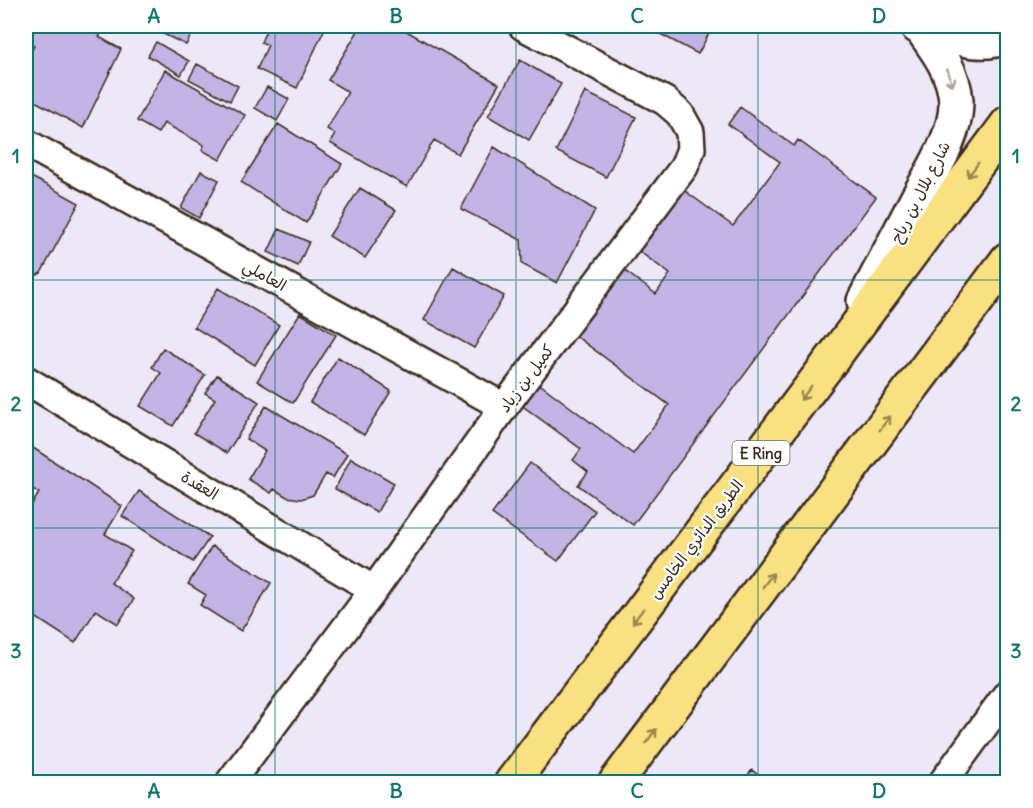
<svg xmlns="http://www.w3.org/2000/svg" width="1033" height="808" font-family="Delius,'Playpen Sans Arabic',sans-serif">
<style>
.building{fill:#c2b4e5;stroke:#3b2a1e;stroke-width:1.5}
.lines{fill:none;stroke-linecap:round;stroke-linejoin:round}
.street-casing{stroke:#3b2a1e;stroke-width:32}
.secondary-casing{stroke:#3b2a1e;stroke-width:38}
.primary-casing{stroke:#3b2a1e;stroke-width:38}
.street{stroke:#fff;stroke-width:27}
.secondary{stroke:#fff;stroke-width:33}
.primary{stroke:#f9e181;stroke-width:33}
.oneway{stroke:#a79f9a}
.oneway2{stroke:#9a8650}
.grid{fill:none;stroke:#0f766e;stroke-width:1.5;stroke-opacity:0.55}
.labels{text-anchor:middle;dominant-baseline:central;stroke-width:4.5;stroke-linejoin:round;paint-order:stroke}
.shield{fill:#fff;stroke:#766a62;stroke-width:1.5}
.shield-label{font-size:15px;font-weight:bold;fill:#3b2a1e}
.street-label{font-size:16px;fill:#3b2a1e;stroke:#fff}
.neatline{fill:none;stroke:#0f766e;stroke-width:2}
.grid-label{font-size:20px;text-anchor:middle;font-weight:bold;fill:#0f766e}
</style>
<rect width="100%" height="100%" fill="#ede8f7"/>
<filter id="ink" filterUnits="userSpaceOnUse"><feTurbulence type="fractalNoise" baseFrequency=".0167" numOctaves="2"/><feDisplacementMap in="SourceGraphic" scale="12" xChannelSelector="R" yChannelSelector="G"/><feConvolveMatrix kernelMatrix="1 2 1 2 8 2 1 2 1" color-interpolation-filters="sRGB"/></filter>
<g filter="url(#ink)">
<path class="building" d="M36 26H106L99 37 121 49 83 128 26 96V94L33 80 26 76V60L34 46 28 42Z
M147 26H196L186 45Z
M268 26H326L297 88 257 69 268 45 261 42Z
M361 26H398L499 84 458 154 434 140 407 187 330 143 335 134 327 129 348 92 328 80Z
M645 26H713L698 54Z
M156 42 189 61 181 75 148 56Z
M520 60 561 84 529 140 488 116Z
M197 64 238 86 230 101 189 79Z
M165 70 245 115 220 160 202 150 204 145 164 123 158 133 137 121Z
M267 87 289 99 277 121 255 108Z
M585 92 636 117 606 177 556 151Z
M740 107 794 146 798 140 876 197 633 525 578 485 588 472 573 460 581 449 520 404 537 382 633 454 669 405 573 334 621 268 656 294 670 274 636 249 681 188 733 226 780 162 728 124Z
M278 124 342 164 306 223 241 182Z
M494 147 595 210 557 283 522 264 521 240 461 209Z
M201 171 219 180 199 218 181 208Z
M26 174 79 203 41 273 32 278 26 277Z
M360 188 396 210 365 258 329 236Z
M279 229 309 242 298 266 268 252Z
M453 267 504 296 474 348 424 320Z
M218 288 279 325 255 365 194 327Z
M300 313 336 335 293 403 257 381Z
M163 348 205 375 173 426 140 406 161 373 152 367Z
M338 357 391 391 364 435 310 402Z
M217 375 259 402 227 453 194 433 215 399 205 393Z
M266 406 347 454 333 478 326 474 313 495 301 499 287 497 274 489 271 493 248 479 265 451 246 439Z
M30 446 122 506 105 534 132 551 111 583 134 599 118 624 96 610 75 643 26 611V514L39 493 26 485V453Z
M351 458 394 483 377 512 335 489Z
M530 463 595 511 558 561 492 514Z
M139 491 210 537 193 562 122 516Z
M212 546 271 583 241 631 200 605 206 595 188 584Z
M752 770 767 782H742Z"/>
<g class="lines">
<g class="street-casing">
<path id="street" d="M26 143 504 407
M26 380 374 590
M230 782 374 590 504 407 684 167 691 149 690 132 680 114 665 101 523 26
M943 782 1008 693"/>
</g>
<g class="secondary-casing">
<path id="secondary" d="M917 26C924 29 932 31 940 33 963 40 985 46 1008 36
M864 301C881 268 898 235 915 203 931 173 957 135 956 101 954 72 937 50 921 28"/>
</g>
<g class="primary-casing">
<path id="primary" d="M512 782 836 354 1008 123
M616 782 1008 259"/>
</g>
<use href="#street" class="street"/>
<use href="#secondary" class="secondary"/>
<use href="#primary" class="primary"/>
</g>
<defs><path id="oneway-shaft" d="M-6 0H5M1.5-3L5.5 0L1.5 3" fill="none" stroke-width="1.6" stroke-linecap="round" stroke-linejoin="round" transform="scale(1.5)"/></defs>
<use class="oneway" href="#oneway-shaft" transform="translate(950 78) rotate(73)"/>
<g class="oneway2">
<use href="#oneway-shaft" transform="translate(973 170) rotate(127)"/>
<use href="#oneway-shaft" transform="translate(806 393) rotate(127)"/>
<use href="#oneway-shaft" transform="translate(885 423) rotate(-53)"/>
<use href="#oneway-shaft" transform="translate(768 580) rotate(-53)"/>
<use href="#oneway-shaft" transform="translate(638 616) rotate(127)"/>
<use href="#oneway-shaft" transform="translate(651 736) rotate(-53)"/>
</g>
</g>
<path class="grid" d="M275 26V782M516 26V782M758 26V782M26 280H1008M26 528H1008"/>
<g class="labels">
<rect class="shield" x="732.5" y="441" width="57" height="24" rx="4.5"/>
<g class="shield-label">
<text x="761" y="453">E Ring</text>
</g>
<g class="street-label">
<text transform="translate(920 192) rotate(-63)">شارع بلال بن رباح</text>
<text transform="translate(265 275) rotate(29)">العاملي</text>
<text transform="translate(526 378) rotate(-53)">كميل بن زياد</text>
<text transform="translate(200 485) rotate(31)">العقدة</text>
<text transform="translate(696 539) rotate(-53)">الطريق الدائري الخامس</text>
</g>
</g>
<rect width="1033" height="808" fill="none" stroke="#fff" stroke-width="66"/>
<rect x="33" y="33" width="967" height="742" class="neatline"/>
<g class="grid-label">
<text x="154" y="23">A</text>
<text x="396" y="23">B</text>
<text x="637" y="23">C</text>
<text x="879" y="23">D</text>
<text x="16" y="163">1</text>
<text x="1016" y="163">1</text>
<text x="16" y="411">2</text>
<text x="1016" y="411">2</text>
<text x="16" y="658">3</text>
<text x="1016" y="658">3</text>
<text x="154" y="798">A</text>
<text x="396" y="798">B</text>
<text x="637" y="798">C</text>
<text x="879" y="798">D</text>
</g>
</svg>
